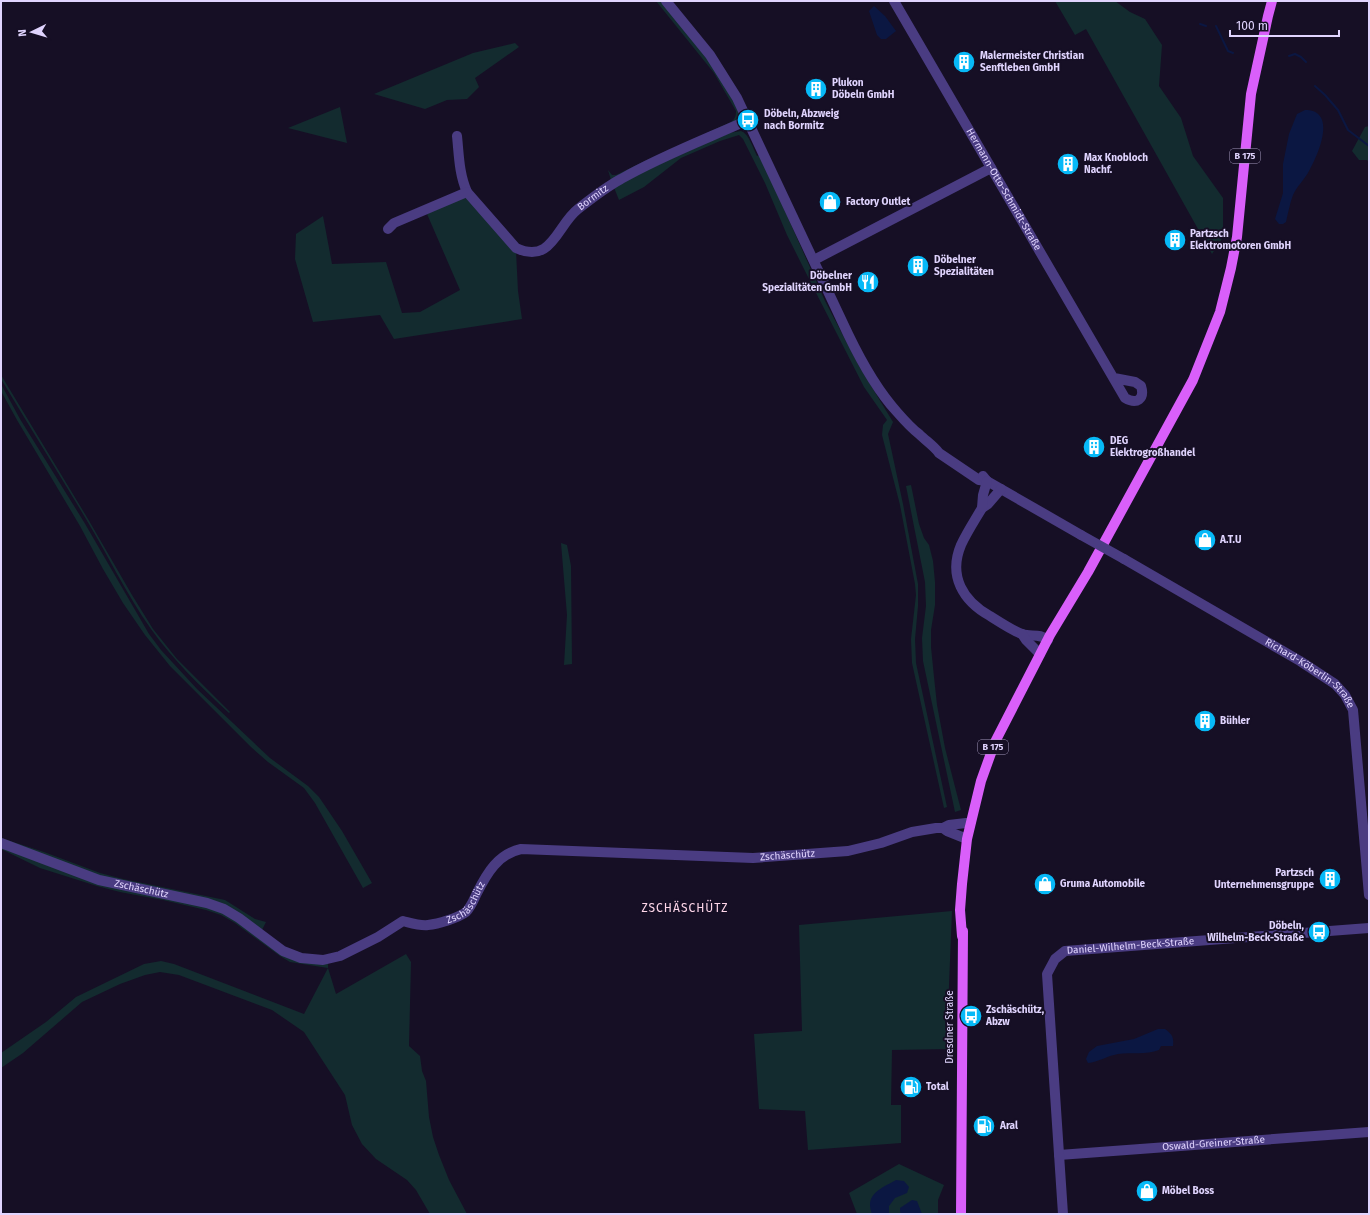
<svg xmlns="http://www.w3.org/2000/svg" width="1370" height="1215" font-family="'Fira Sans',sans-serif">
<style>
.green{fill:#132b2f}
.water{fill:#0b1742}
.lines{fill:none;stroke-linecap:round;stroke-linejoin:round}
.stream{stroke:#0b1742;stroke-width:2}
.minor{stroke:#4a3c82;stroke-width:10}
.major{stroke:#d95ffa;stroke-width:10}
.minor-bridge{stroke:#4a3c82;stroke-width:10}
.labels{text-anchor:middle;dominant-baseline:central;stroke-width:4;stroke-linejoin:round;paint-order:stroke}
.shield{fill:#160f25;stroke:#a399bd;stroke-width:1}
.shield-label{font-size:9px;font-weight:bold;fill:#e0d4fe}
.poi-label{font-size:10px;font-weight:bold;fill:#e0d4fe;stroke:#160f25;text-anchor:start}
.street-label{font-size:10px;fill:#e0d4fe;stroke:#160f25}
.quarter-label{font-size:12px;letter-spacing:1px;fill:#fed6e9;stroke:#160f25}
</style>
<rect width="100%" height="100%" fill="#160f25"/>
<path class="green" d="M656 1H662L717 71 739 112V117L737 120 611 180 608 170 612 175H616L649 159 731 122C735 119 736 116 736 111L714 73Z
M1055 1H1115L1130 12 1145 19 1162 45 1159 86 1181 118 1193 156 1223 198V237L1212 254 1086 29 1075 35Z
M515 43 519 47 475 78 479 87 467 99 447 100 425 109 374 94 473 53Z
M340 107 347 143 288 128Z
M1369 126V162L1367 160H1359L1352 151 1365 127Z
M741 131C749 134 753 148 757 156L760 155 825 301 859 366 893 422 888 434 903 504 918 584V606L915 639 916 663 947 807 944 808 912 663 911 639 916 595 915 584 900 505 882 435 883 425 887 420 864 387 809 279 787 235 765 183 743 139 739 135 720 141 681 158 644 187 619 200 613 185 729 133Z
M468 194 516 251 518 291 522 319 394 339 380 315 313 322 295 259 296 234 323 216 332 264 386 262 402 313 420 312 460 290 427 214Z
M1 375 88 519 132 595 153 629 177 659 230 712 229 713C201 687 173 660 151 629 126 594 108 555 86 519 58 472 29 426 1 379Z
M1 384 20 419 84 522 149 634 161 650 197 689 270 758 308 786 319 797 342 831 372 883 363 888 315 803 304 788 268 762 251 747 170 666 145 635 123 603 103 569 80 526 17 420 1 391Z
M911 485 919 524 924 538 929 545 933 561 935 582V605L931 630V647L934 677 937 705 945 748 961 810 955 812 923 661 922 638 926 606 925 582 906 486Z
M561 543 567 545 571 566 572 664 564 665 567 615Z
M1 838 44 852 100 873 123 879 225 900 255 919 266 922 262 930 240 915 99 877 1 841Z
M1 846 223 912 263 940 328 962V968L336 994 406 954 411 962 409 1046 420 1056 422 1071 426 1081 429 1117 433 1137 439 1155 449 1180 467 1214H430L416 1190 407 1180 376 1159 362 1144 352 1125 345 1095 304 1032 272 1010 179 975 160 972 145 975 120 984 82 1002 23 1053 1 1068V1053L46 1022 76 997 144 964 161 961 174 964 304 1014 328 968 290 962 280 956 235 923 221 915 206 910 163 900 120 892 97 886 40 868 1 849Z
M952 911 949 985 948 1049 892 1050 891 1105H901V1143L808 1150 805 1111 759 1109 754 1034 802 1031 799 925Z
M899 1164 944 1185 938 1200V1214H857L849 1193Z"/>
<path class="water" d="M874 6 885 16 896 31 886 39H881L877 35 869 11Z
M1305 110C1338 110 1318 155 1309 171 1305 179 1297 186 1293 195 1290 203 1288 213 1286 222L1283 224H1279L1275 219 1283 193V164L1289 134 1297 114Z
M1158 1029H1165C1172 1034 1174 1037 1173 1046H1161L1159 1050C1146 1055 1131 1052 1118 1054 1107 1056 1098 1062 1088 1063L1086 1059 1089 1052 1097 1046 1134 1039Z
M896 1180 904 1181 909 1187 907 1193 895 1198 889 1206V1214H872C864 1194 882 1188 896 1180Z
M912 1200 917 1201 922 1214H901L900 1211V1208Z"/>
<g class="lines">
<path class="stream" d="M1200 24 1206 26
M1216 26 1228 51 1233 53
M1289 56 1295 54 1301 57 1306 62
M1315 86 1325 95 1338 110 1348 130 1369 146"/>
<g class="minor">
<path d="M666 1 710 55 737 98 848 334C861 361 876 389 897 412 904 420 911 428 919 434 926 441 934 446 939 453L979 480 987 481"/>
<path id="s1" d="M894 1 1125 398C1137 405 1145 399 1141 386L1135 382 1114 378"/>
<path id="s2" d="M457 136C459 155 459 174 467 192L516 248C552 265 557 225 578 209 592 198 606 187 621 179 661 156 706 139 748 120"/>
<path d="M388 229 394 223 467 192"/>
<path d="M814 260 991 168"/>
<path d="M983 476 987 481 1081 535"/>
<path d="M1001 489 988 504 982 508C975 520 967 532 961 545 948 576 963 601 990 616 998 621 1013 631 1022 634 1031 637 1040 633 1048 640"/>
<path d="M982 508 983 495 987 481"/>
<path id="s3" d="M1124 559 1300 661 1335 684 1345 695 1353 710 1369 895"/>
<path d="M1022 634 1026 640 1040 654"/>
<path d="M943 828 947 831 967 839"/>
<path id="s4" d="M1 843 99 880 207 903 224 909 239 918 283 951 301 958 323 960 340 956 378 937 403 921C411 923 420 926 428 925 438 924 458 918 466 912 471 907 474 899 477 893 487 873 498 854 521 849L727 857 753 858 848 851 881 843 912 832 936 828H943L949 825 966 823H970"/>
<path id="s5" d="M1059 1155 1369 1132"/>
<path id="s6" d="M1063 1214 1047 974 1055 959 1065 951 1369 928"/>
</g>
<path class="major" d="M962 936 960 910 962 884 967 839 981 781 995 742 1050 635 1088 572 1193 380 1220 312 1231 268 1237 237 1251 94 1268 16 1272 1
M961 1214 963 931"/>
<path class="minor-bridge" d="M1081 535 1124 559"/>
</g>
<defs>
<g id="building-disc" transform="scale(1.15)"><circle r="9.5" fill="#07b9f7" stroke="#160f25"/><path d="M-4-6H4V6H1V3H-1V6H-4ZM-2.5-4.3h1.7v1.8h-1.7ZM.8-4.3h1.7v1.8H.8ZM-2.5-1h1.7V.8h-1.7ZM.8-1h1.7V.8H.8Z" fill="#fff"/></g>
<g id="bus-disc" transform="scale(1.15)"><circle r="9.5" fill="#07b9f7" stroke="#160f25"/><path d="M-5-6H5V4H4V6H2V4H-2V6H-4V4H-5ZM-3.5-4V0h7V-4ZM-3.5 1.2v1.5H-2V1.2ZM2 1.2v1.5H3.5V1.2Z" fill="#fff"/></g>
<g id="shop-disc" transform="scale(1.15)"><circle r="9.5" fill="#07b9f7" stroke="#160f25"/><path d="M-5-2.5h2.3a2.7 3.5 0 0 1 5.4 0H5L5.5 6h-11ZM-1.5-2.5h3a1.5 2.3 0 0 0-3 0Z" fill="#fff"/></g>
<g id="restaurant-disc" transform="scale(1.15)"><circle r="9.5" fill="#07b9f7" stroke="#160f25"/><path d="M-5-6h1v4h1v-4h1v4h1v-4h1v5L-1.5 .5V6h-2V.5L-5-1ZM5-6V6H3V1.5H1.5Q1.5-4 5-6Z" fill="#fff"/></g>
<g id="fuel-disc" transform="scale(1.15)"><circle r="9.5" fill="#07b9f7" stroke="#160f25"/><path d="M-5.5-6h7V0h2V4h1.3V-2.5L3-4.5l.8-.8L6-3V5H2.5V1h-1V6h-7ZM-4.2-4.7v3.2H.2V-4.7Z" fill="#fff"/></g>
</defs>
<g fill-rule="evenodd">
<use href="#building-disc" x="964" y="62"/>
<use href="#building-disc" x="816" y="89"/>
<use href="#bus-disc" x="748" y="120"/>
<use href="#building-disc" x="1068" y="164"/>
<use href="#shop-disc" x="830" y="202"/>
<use href="#building-disc" x="1175" y="240"/>
<use href="#building-disc" x="918" y="266"/>
<use href="#restaurant-disc" x="868" y="282"/>
<use href="#building-disc" x="1094" y="447"/>
<use href="#shop-disc" x="1205" y="540"/>
<use href="#building-disc" x="1205" y="721"/>
<use href="#building-disc" x="1330" y="879"/>
<use href="#shop-disc" x="1045" y="884"/>
<use href="#bus-disc" x="1319" y="932"/>
<use href="#bus-disc" x="971" y="1016"/>
<use href="#fuel-disc" x="911" y="1087"/>
<use href="#fuel-disc" x="984" y="1126"/>
<use href="#shop-disc" x="1147" y="1191"/>
</g>
<g class="labels">
<g class="shield">
<rect x="1230" y="149" width="30" height="14" rx="3"/>
<rect x="978" y="740" width="30" height="14" rx="3"/>
</g>
<g class="shield-label">
<text x="1245" y="156">B 175</text>
<text x="993" y="747">B 175</text>
</g>
<g class="poi-label">
<text x="980" y="56">Malermeister Christian<tspan x="980" dy="12">Senftleben GmbH</tspan></text>
<text x="832" y="83">Plukon<tspan x="832" dy="12">Döbeln GmbH</tspan></text>
<text x="764" y="114">Döbeln, Abzweig<tspan x="764" dy="12">nach Bormitz</tspan></text>
<text x="1084" y="158">Max Knobloch<tspan x="1084" dy="12">Nachf.</tspan></text>
<text x="846" y="202">Factory Outlet</text>
<text x="1190" y="234">Partzsch<tspan x="1190" dy="12">Elektromotoren GmbH</tspan></text>
<text x="934" y="260">Döbelner<tspan x="934" dy="12">Spezialitäten</tspan></text>
<text x="852" y="276" text-anchor="end">Döbelner<tspan x="852" dy="12">Spezialitäten GmbH</tspan></text>
<text x="1110" y="441">DEG<tspan x="1110" dy="12">Elektrogroßhandel</tspan></text>
<text x="1220" y="540">A.T.U</text>
<text x="1220" y="721">Bühler</text>
<text x="1314" y="873" text-anchor="end">Partzsch<tspan x="1314" dy="12">Unternehmensgruppe</tspan></text>
<text x="1060" y="884">Gruma Automobile</text>
<text x="1304" y="926" text-anchor="end">Döbeln,<tspan x="1304" dy="12">Wilhelm-Beck-Straße</tspan></text>
<text x="986" y="1010">Zschäschütz,<tspan x="986" dy="12">Abzw</tspan></text>
<text x="926" y="1087">Total</text>
<text x="1000" y="1126">Aral</text>
<text x="1162" y="1191">Möbel Boss</text>
</g>
<g class="street-label">
<text stroke="none"><textPath href="#s1" startOffset="218">Hermann-Otto-Schmidt-Straße</textPath></text>
<text stroke="none"><textPath href="#s2" startOffset="232">Bormitz</textPath></text>
<text stroke="none"><textPath href="#s3" startOffset="219">Richard-Köberlin-Straße</textPath></text>
<text stroke="none"><textPath href="#s4" startOffset="856">Zschäschütz</textPath></text>
<text stroke="none"><textPath href="#s4" startOffset="148">Zschäschütz</textPath></text>
<text stroke="none"><textPath href="#s4" startOffset="509">Zschäschütz</textPath></text>
<text stroke="none"><textPath href="#s6" startOffset="336">Daniel-Wilhelm-Beck-Straße</textPath></text>
<text transform="translate(950 1027) rotate(-90)">Dresdner Straße</text>
<text stroke="none"><textPath href="#s5" startOffset="155">Oswald-Greiner-Straße</textPath></text>
</g>
<g class="quarter-label">
<text x="685" y="908">ZSCHÄSCHÜTZ</text>
</g>
</g>
<rect width="1370" height="1215" fill="none" stroke="#e0d4fe" stroke-width="4"/>
<g transform="translate(32 32) rotate(265)" stroke="#160f25" stroke-width="3" paint-order="stroke">
<path d="M0-3L7 15L0 10L-7 15Z" fill="#e0d4fe"/>
<text y="-6" font-size="11" font-weight="bold" text-anchor="middle" fill="#e0d4fe">N</text>
</g>
<path d="M1230 30v6h109v-6" fill="none" stroke="#e0d4fe" stroke-width="2"/>
<text x="1236" y="30" font-size="12" fill="#e0d4fe" stroke="#160f25" stroke-width="3" paint-order="stroke">100 m</text>
</svg>
